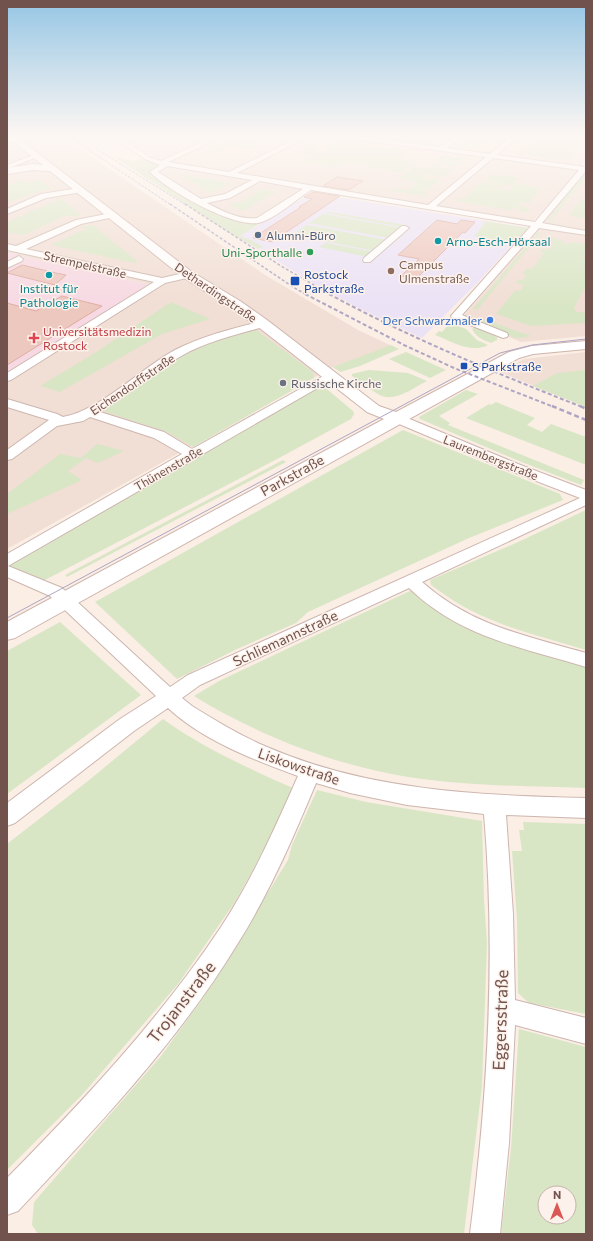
<svg xmlns="http://www.w3.org/2000/svg" width="593" height="1241" font-family="Commissioner,sans-serif">
<style>
.residential{fill:#f1ded4}
.education{fill:#ebe2f6}
.medical{fill:#f7d9e3}
.green{fill:#d9e6c5;fill-rule:evenodd}
.building{fill:#edc8bf;stroke:#deaca1}
.lines{fill:none;stroke-linecap:round;stroke-linejoin:round}
.street-casing{stroke:#cdb6af;stroke-width:2}
.secondary-casing{stroke:#cfb5ad;stroke-width:2}
.street{fill:#fff;fill-rule:evenodd}
.secondary{fill:#fff;fill-rule:evenodd}
.tram{stroke:#afa5c3;stroke-width:1}
.rail-far3{stroke:#afa5c3;stroke-width:1;stroke-dasharray:2.5 1.5;stroke-linecap:butt}
.rail-far2{stroke:#afa5c3;stroke-width:1.5;stroke-dasharray:3 2;stroke-linecap:butt}
.rail-far1{stroke:#afa5c3;stroke-width:2;stroke-dasharray:4 2.5;stroke-linecap:butt}
.rail{stroke:#afa5c3;stroke-width:2.5;stroke-dasharray:5 3;stroke-linecap:butt}
.service-dot{fill:#5c6f8a;stroke:#fdf2eb;stroke-width:1.5}
.culture-dot{fill:#0f9aa8;stroke:#fdf2eb;stroke-width:1.5}
.leisure-dot{fill:#2e9e5b;stroke:#fdf2eb;stroke-width:1.5}
.education-dot{fill:#8d6e63;stroke:#fdf2eb;stroke-width:1.5}
.transit-dot{fill:#1a4fb4;stroke:#fdf2eb;stroke-width:1.5}
.shop-dot{fill:#3f7fe0;stroke:#fdf2eb;stroke-width:1.5}
.health-dot{fill:#e0444e;stroke:#fdf2eb;stroke-width:1.5}
.worship-dot{fill:#6b7280;stroke:#fdf2eb;stroke-width:1.5}
.labels{text-anchor:middle;dominant-baseline:central;stroke-width:3;stroke-linejoin:round;paint-order:stroke}
.far-service-label{font-size:12px;fill:#4e5e75;stroke:#fdf2eb;text-anchor:start}
.far-culture-label{font-size:12px;fill:#0d838f;stroke:#fdf2eb;text-anchor:start}
.far-leisure-label{font-size:12px;fill:#27864d;stroke:#fdf2eb;text-anchor:end}
.far-street-label{font-size:12px;fill:#71524d;stroke:#fdf2eb}
.far-education-label{font-size:12px;fill:#785e54;stroke:#fdf2eb;text-anchor:start}
.far-transit-label{font-size:12px;fill:#164399;stroke:#fdf2eb;text-anchor:start}
.far-shop-label{font-size:12px;fill:#366cbe;stroke:#fdf2eb;text-anchor:end}
.far-health-label{font-size:12px;fill:#be3a42;stroke:#fdf2eb;text-anchor:start}
.far-worship-label{font-size:12px;fill:#5b616d;stroke:#fdf2eb;text-anchor:start}
.street-label{font-size:14px;fill:#71524d;stroke:#fdf2eb}
.near-street-label{font-size:17px;fill:#71524d;stroke:#fdf2eb}
</style>
<rect width="100%" height="100%" fill="#faeee5"/>
<path class="residential" d="M7 134H58L265 275 358 330 394 347 333 367 7 549V383L159 287 7 253Z
M114 134H222L161 159H157Z
M228 134H306L230 172 168 162 169 161Z
M314 134H325L486 157 427 205 237 173Z
M403 134H460L440 147 392 141Z
M465 134H478L509 138 489 154 445 149Z
M522 134H586V160L581 166 578 167 497 155Z
M494 158 579 170V171L533 221 435 206Z
M166 165 253 179 226 195 200 200 155 172Z
M586 171V231L541 224Z
M260 181 304 187V190L254 219 228 215 204 202 229 196Z
M539 227 586 234V336L521 342 463 317Z
M586 352V407L500 372 524 359Z"/>
<path class="education" d="M312 193 528 228 479 281 422 338 355 306 318 286 258 249 262 248 240 236Z"/>
<path class="medical" d="M7 253 101 274 150 285 7 372Z"/>
<path class="green" d="M245 134H248L243 137 258 139 259 138 246 136 252 134 277 136 273 139H262L249 145 258 147 251 150H237L244 147C227 143 216 158 199 155Z
M419 134H448L434 143 409 140Z
M537 134 574 136 573 138 586 139V141L579 149 571 148 566 151 575 153 570 159 561 158 559 160 516 154 515 153 522 148 531 149 537 142 530 141Z
M471 136 483 137V139H497L492 141 481 150 458 147 466 142H475L470 141 474 139 468 137Z
M347 137 351 139 346 142 354 143 352 144 410 150 399 159 408 160 406 162 416 163 402 173 383 169H365L369 166 344 163 336 168 311 162H298L316 154 313 153 308 156 292 154 307 145 319 147 314 150 322 151Z
M439 154 440 155 468 159 465 161 452 160 451 161 462 162 456 167 435 164 441 159 436 158Z
M113 156 132 161 143 159 161 165 151 173 216 214 223 217 259 224 240 236 253 241 263 247 258 249 228 232Z
M432 166 453 170 443 177 424 174 420 176 440 180 423 193 429 194 426 196 391 191 394 189 409 190 417 183 412 182 413 181 399 178 415 167 427 168Z
M584 172H586V178L551 220 555 221 553 223 548 220Z
M493 174 520 178 515 184 543 188H538L537 190 540 191 537 194H531L536 195 532 199H535L532 202 528 203 531 204 521 202 518 204 530 209 525 212 517 211 520 208 516 207 512 210 454 201 457 199 465 198 466 195 471 193H469L483 182 504 185 501 188 488 186 487 187 509 191 514 186 484 181Z
M181 175H183L231 183 209 193Z
M21 180 29 183 40 180 52 190H43L7 203V185Z
M262 189 276 192 243 211 228 204 242 201Z
M59 197 81 215 75 217 70 215 63 217 23 235 7 232V222L57 200 56 199Z
M581 199 586 200V219L569 215 576 207H573L575 205H579L581 203H577Z
M327 212H330L406 225 403 227 325 213Z
M323 214 402 228 389 238 309 223Z
M484 221 528 228 515 243 474 236 485 223Z
M93 225 138 262 134 263 51 245 81 231 87 230 80 227Z
M307 225 387 240 375 251 292 235Z
M538 232 541 233 477 310 473 309Z
M546 236 564 241 563 243 568 244 571 242 586 244V256L584 258H580L586 260V286L574 308 577 312H583L586 315V323L531 326 496 314 515 290 520 291 524 285 516 283 518 280H523L527 275 522 274 527 268 532 269 544 253 540 252 542 249 548 250 553 242 546 240 547 239 544 238Z
M326 243 374 252 368 257 319 247Z
M171 302 210 319 162 334 60 392 40 386 93 354Z
M482 318 524 334H530L528 336 529 337 515 338 476 321Z
M453 324 466 329 477 340 488 345C471 354 451 341 435 335L439 331 442 332 448 325Z
M475 327 497 337V340L491 343C483 340 476 337 472 329Z
M255 329 313 372 314 378 193 447 165 431 105 412V410L109 405C129 395 145 378 164 366 192 348 223 338 255 329Z
M391 345 399 349 360 366 340 372 333 367Z
M406 352 446 370 430 378 389 359Z
M369 370 408 373 427 381C413 388 393 404 378 394 369 389 361 382 352 376V374Z
M586 370V407L533 386 557 373Z
M322 385 353 411 354 414 351 419 279 458 43 581 7 566 16 558 205 453Z
M466 390 478 394 439 416 450 423 448 425 584 480 581 485 519 461 420 419 419 417Z
M496 402 535 418 527 425 542 432 551 424 586 437V465L466 418 489 404 491 405Z
M403 430 560 494 563 500 469 538 308 612 296 623 237 649 177 679 95 602Z
M97 444 124 451 98 463 86 458 68 471 82 480 7 514V494L60 454 81 458Z
M283 460 286 462 67 577 65 575Z
M586 510V650C550 639 512 630 478 614 461 606 446 596 431 585L430 580 516 543Z
M412 590 436 610 469 628 586 666V788C527 786 466 786 408 777 334 765 257 735 194 696L219 681Z
M60 622 141 695 7 794V651Z
M163 719C203 748 248 768 293 788L276 828 235 902 178 984 82 1095 7 1170V844L88 781Z
M317 790 366 802 482 821 484 900 487 943 482 1086 464 1234H38L32 1225 34 1202 161 1056 203 998 288 860 292 845Z
M523 822 586 824V1014L529 1003 518 993 517 920 512 851H522L519 830H524Z
M519 1029 586 1047V1234H501L511 1148ZM545 1193H569V1217H545Z"/>
<path class="building" d="M337 177 363 181 349 190 323 186Z
M313 192 340 196 272 242 253 238 301 207H299L312 199 304 197Z
M437 220 457 224 461 220 475 222 465 233 463 232 416 279 401 276 419 259 398 255Z
M22 265 56 273 66 275 55 285 7 273Z
M62 296 102 306 7 365V303L36 311Z"/>
<g class="lines">
<g class="street-casing">
<path id="street" d="M108 134H115L149 157 161 161 220 134H228L168 162 229 172 305 134H313L237 173 428 205 486 157 330 136 327 134H344L440 147 458 134H465L447 148 490 154 508 139 482 136 479 134 512 136 514 134H521L497 155 586 167V171L542 223 586 231V235L539 228 462 315 507 333 508 335 507 337 503 338 452 318 451 316 531 226 311 190C295 200 280 215 262 222 238 231 166 190 150 172L160 165 145 159ZM493 158 579 170 535 222 436 206ZM167 166 252 180 225 194 201 199 158 172ZM260 181 303 189 257 218C239 220 222 211 207 203L230 198Z
M16 138 19 140 18 141 7 143V139Z
M34 155 39 156 7 169V165Z
M79 188H82V192L46 198 7 214V209L41 194Z
M111 213 115 215 114 217 81 224 26 249 162 278 188 272 193 275 191 277 165 283 11 380 7 381V373L154 282 7 250V244L16 246 76 220Z
M402 226H405L409 228 370 262H364L363 260 364 258Z
M19 256 23 259 22 261 7 268V262Z
M263 321 268 324 267 326C239 334 208 341 183 355 154 371 127 393 100 412L164 432 192 449 327 374H335L337 376 335 378 8 566 62 588 170 687 188 675 580 498 508 470 392 421 390 418 392 415H400L518 464 586 490V505L422 582C470 625 526 636 586 653V667C520 647 460 637 409 588L200 685 182 698 192 706C216 721 241 736 267 747 369 791 477 795 586 798V818L506 815 513 914 515 1000 586 1018V1044L515 1025 509 1143 500 1234H470C488 1094 496 954 484 814L407 805 350 793 316 783C293 838 270 892 238 943 178 1042 97 1127 18 1211L7 1215V1178C84 1100 160 1019 221 927 252 880 275 828 298 776 254 760 202 740 168 708L134 731 15 823 7 826V803L120 719 156 696 50 596 7 577V554L182 454 154 438 90 417 83 421 57 426 12 459 7 460V450L49 420 7 407V399L57 414 63 417C101 410 140 369 175 350 202 336 234 328 263 321Z"/>
</g>
<g class="secondary-casing">
<path id="secondary" d="M7 134H13L192 272 240 301 267 320 379 406 396 412 509 352 532 346 586 341V349L533 354 519 358 15 638 7 640V622L384 419 367 412 257 326 230 307 184 278 50 171 33 170 7 174V168L33 164 43 165 7 137Z"/>
</g>
<use href="#street" class="street"/>
<use href="#secondary" class="secondary"/>
<path class="tram" d="M7 618 500 353 532 345 586 339"/>
<path class="rail-far3" d="M65 134 171 205
M95 148 186 205"/>
<path class="rail-far2" d="M170 204 293 287 307 295
M185 204 281 266 331 295"/>
<path class="rail-far1" d="M305 294 404 345 454 368 554 407
M329 294C410 338 496 373 582 407"/>
<path class="rail" d="M552 406 586 420
M580 406 586 409"/>
</g>
<linearGradient id="sky" x2="0" y2="1"><stop stop-color="#96c6e5"/><stop offset="0.44" stop-color="#fdf7f3"/><stop offset="1" stop-color="#fdf7f3" stop-opacity="0"/></linearGradient>
<rect width="593" height="308" fill="url(#sky)"/>
<circle class="service-dot" cx="258" cy="235" r="4"/>
<g class="culture-dot">
<circle cx="438" cy="241" r="4"/>
<circle cx="49" cy="275" r="4"/>
</g>
<circle class="leisure-dot" cx="310" cy="252" r="4"/>
<circle class="education-dot" cx="391" cy="271" r="4"/>
<g class="transit-dot">
<rect x="290" y="276" width="10" height="10" rx="2"/>
<rect x="460" y="362" width="8" height="8" rx="2"/>
</g>
<circle class="shop-dot" cx="490" cy="320" r="4"/>
<path class="health-dot" d="M32 332h4v4h4v4h-4v4h-4v-4h-4v-4h4z"/>
<circle class="worship-dot" cx="283" cy="383" r="4"/>
<g class="labels">
<g class="far-service-label">
<text x="266" y="235">Alumni-Büro</text>
</g>
<g class="far-culture-label">
<text x="446" y="241">Arno-Esch-Hörsaal</text>
<text x="49" y="288" text-anchor="middle">Institut für<tspan x="49" dy="14">Pathologie</tspan></text>
</g>
<g class="far-leisure-label">
<text x="302" y="252">Uni-Sporthalle</text>
</g>
<g class="far-street-label">
<text transform="translate(85 264) rotate(13)">Strempelstraße</text>
<text transform="translate(216 292) rotate(34)">Dethardingstraße</text>
<text transform="translate(132 384) rotate(-34)">Eichendorffstraße</text>
<text transform="translate(491 457) rotate(22)">Laurembergstraße</text>
<text transform="translate(168 468) rotate(-30)">Thünenstraße</text>
</g>
<g class="far-education-label">
<text x="399" y="264">Campus<tspan x="399" dy="14">Ulmenstraße</tspan></text>
</g>
<g class="far-transit-label">
<text x="304" y="274">Rostock<tspan x="304" dy="14">Parkstraße</tspan></text>
<text x="472" y="366">S Parkstraße</text>
</g>
<g class="far-shop-label">
<text x="482" y="320">Der Schwarzmaler</text>
</g>
<g class="far-health-label">
<text x="43" y="331">Universitätsmedizin<tspan x="43" dy="14">Rostock</tspan></text>
</g>
<g class="far-worship-label">
<text x="291" y="383">Russische Kirche</text>
</g>
<g class="street-label">
<text transform="translate(292 475) rotate(-29)">Parkstraße</text>
<text transform="translate(285 638) rotate(-25)">Schliemannstraße</text>
<text transform="translate(299 766) rotate(19)">Liskowstraße</text>
</g>
<g class="near-street-label">
<text transform="translate(181 1002) rotate(-52)">Trojanstraße</text>
<text transform="translate(500 1020) rotate(-88)">Eggersstraße</text>
</g>
</g>
<rect width="593" height="1241" fill="none" stroke="#71524d" stroke-width="16"/>
<g transform="translate(557 1205)"><circle r="19" fill="#fdf2eb" stroke="#c5b2ac"/>
<path d="M0-3L7 15L0 10L-7 15Z" fill="#da5755"/>
<text y="-6" font-size="11" font-weight="bold" text-anchor="middle" fill="#71524d">N</text>
</g>
</svg>
